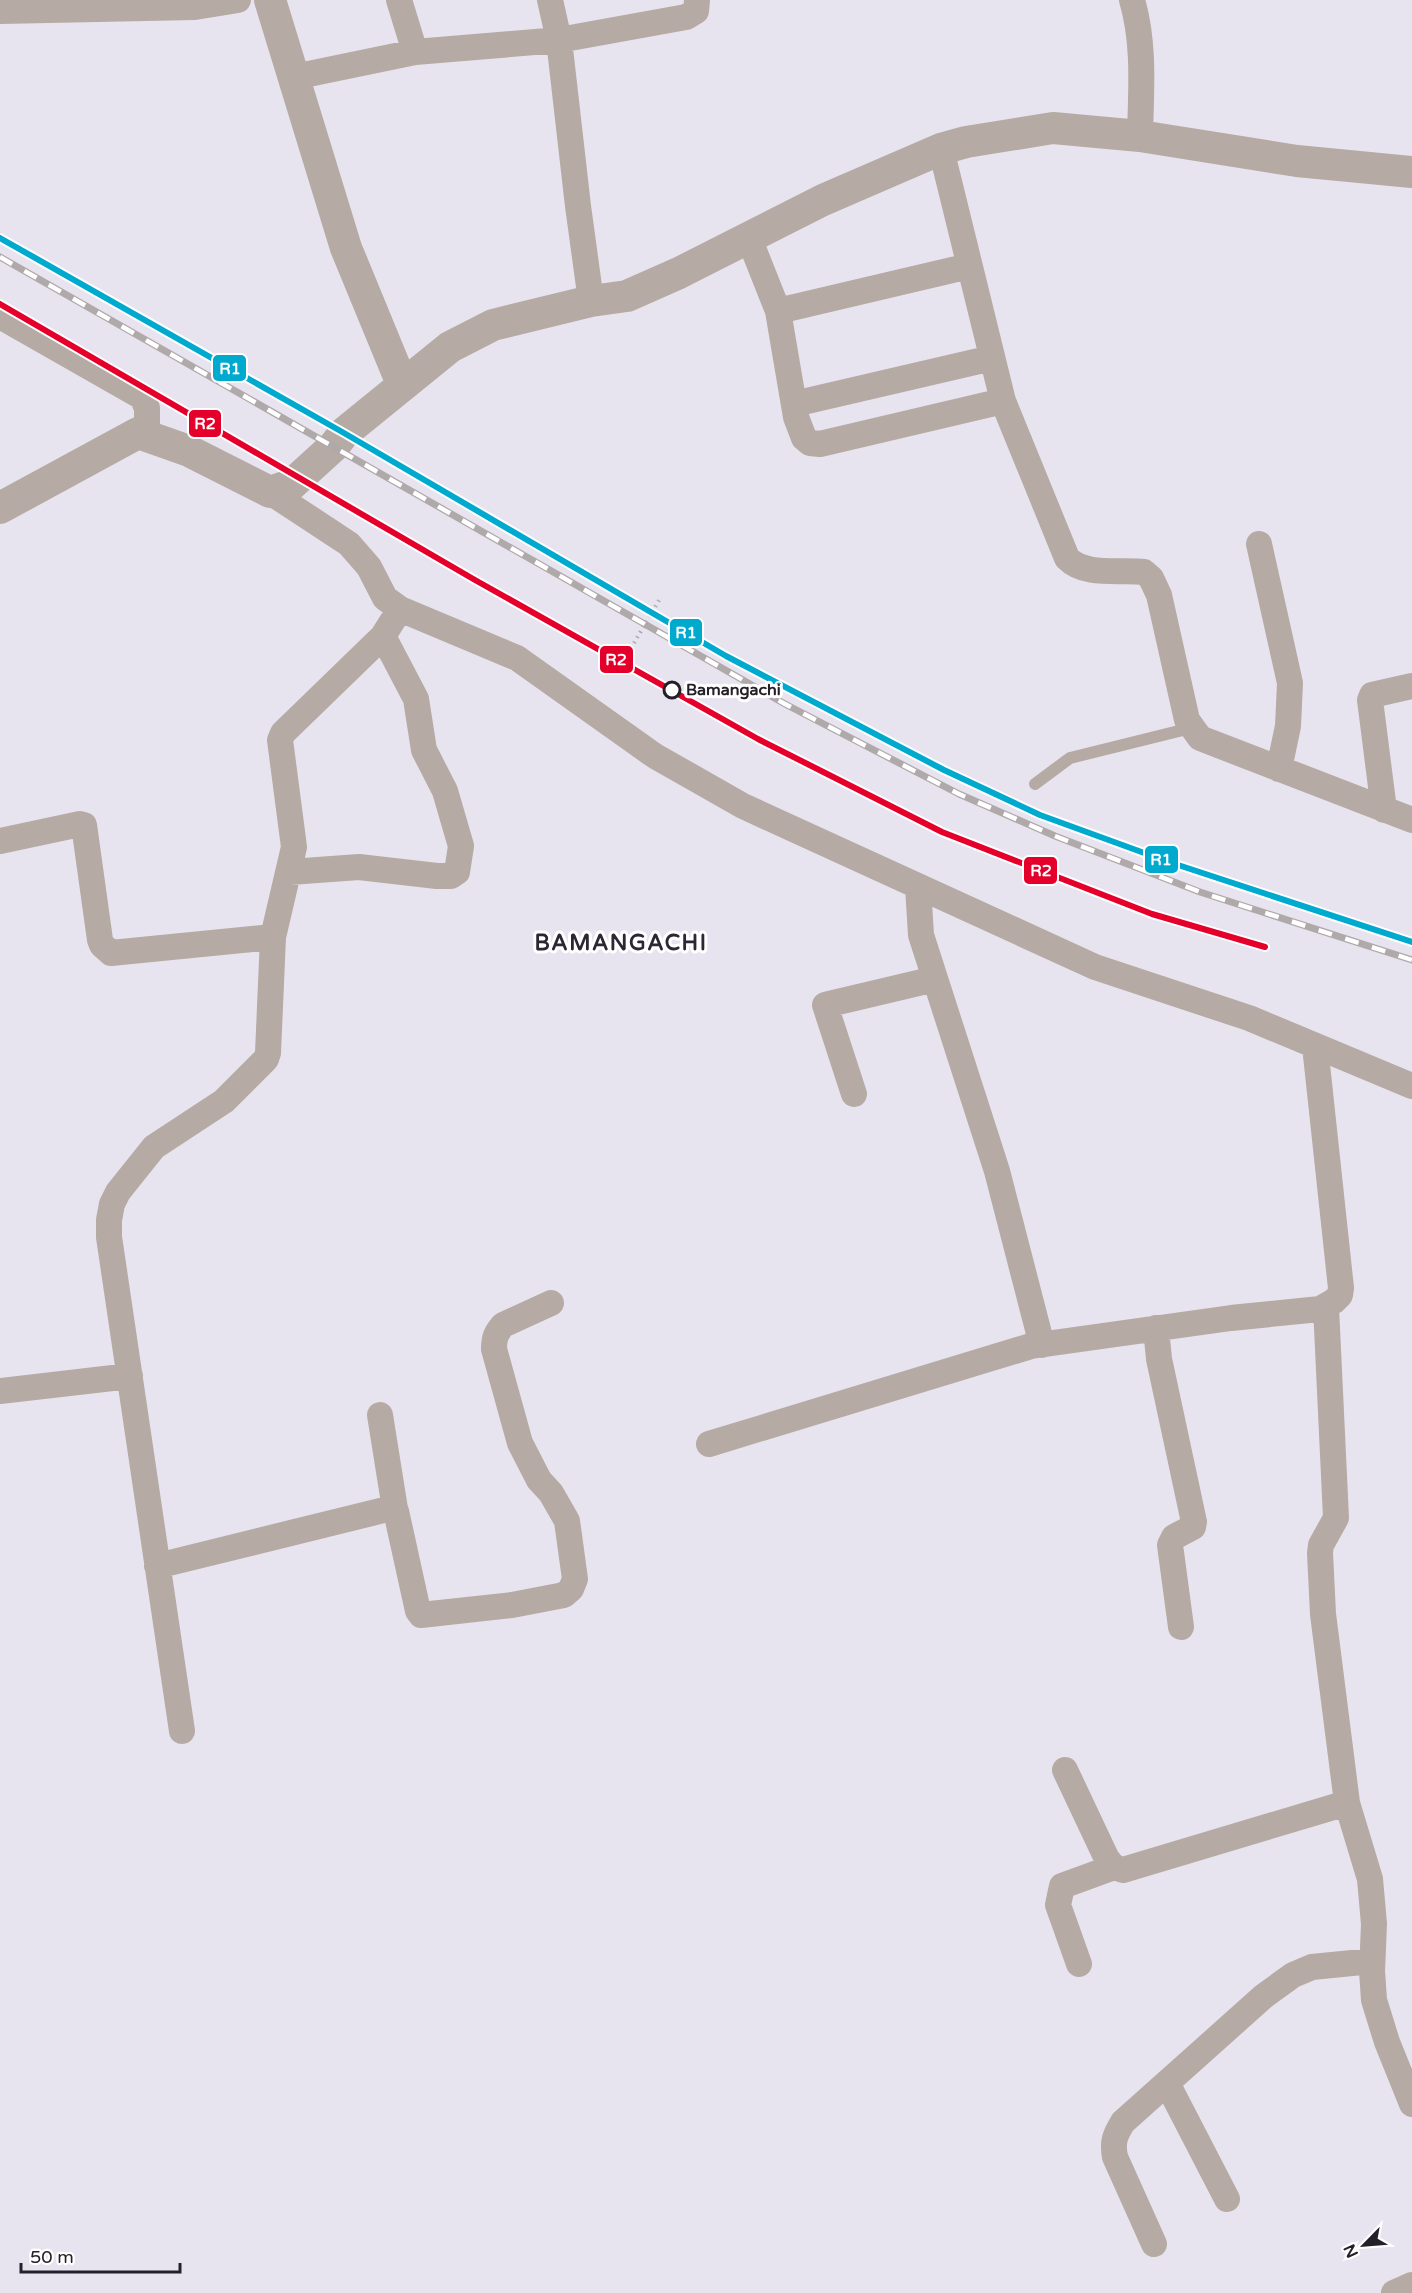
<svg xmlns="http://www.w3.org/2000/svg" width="1412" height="2293" font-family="'Varela Round',sans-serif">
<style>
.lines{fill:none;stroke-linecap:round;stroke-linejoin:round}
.service{stroke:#b5aba4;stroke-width:12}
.minor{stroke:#b5aba4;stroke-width:26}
.tertiary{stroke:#b5aba4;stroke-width:32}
.rail-casing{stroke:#b0a9a9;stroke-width:7}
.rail{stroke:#fff;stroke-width:4.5;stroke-dasharray:14;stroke-linecap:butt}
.path-bridge{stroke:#b1aaa9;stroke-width:4;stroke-dasharray:1.5 4.5;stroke-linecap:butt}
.rail-1-casing{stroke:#fff;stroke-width:10}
.rail-2-casing{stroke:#fff;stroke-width:10}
.rail-1{stroke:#00a9ce;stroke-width:6}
.rail-2{stroke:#e4002b;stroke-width:6}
.stop-dot{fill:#fff;stroke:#232027;stroke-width:3}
.labels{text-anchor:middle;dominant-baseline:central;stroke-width:6;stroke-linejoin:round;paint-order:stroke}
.stop-label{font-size:16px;font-weight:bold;fill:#232027;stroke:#fff;text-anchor:start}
.district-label{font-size:22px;font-weight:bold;letter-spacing:1.5px;fill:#2b2735;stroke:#fff}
.line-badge{stroke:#fff;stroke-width:2}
.badge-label{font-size:16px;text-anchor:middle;font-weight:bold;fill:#fff}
</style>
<rect width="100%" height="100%" fill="#e7e4ef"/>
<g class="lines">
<path class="service" d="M1035 784 1070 758 1191 728"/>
<path class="minor" d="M399 0 415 52
M550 0 559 40 578 206 591 301
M1132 0C1145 44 1141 91 1140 136
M0 11 195 7 238 0
M294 77 415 52 559 40 686 17 696 11 697 0
M941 149 1003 401 1067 558C1085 577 1121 569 1144 572L1151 578 1159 595 1187 720 1200 738 1412 820
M749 238 778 311 796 417 804 438 810 443 820 444 1003 401
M778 311 969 266
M0 316 142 397 147 408V436
M794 404 992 358
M270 492 349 544 369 567 385 598 400 609 517 658 655 756 743 806 1095 967 1249 1018 1412 1086
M1259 544 1290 683 1288 726 1279 769
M1384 810 1370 700 1372 695 1412 686
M0 841 80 824 84 825 100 940 102 945 111 953 273 937
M290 872 359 867 437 876H451L457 872 461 846 445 791 424 750 416 699 383 636
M918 887 921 935 997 1171 1042 1345
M854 1094 825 1005 935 979
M1326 1307 1336 1518 1321 1545 1320 1553 1323 1614 1347 1803 1370 1879 1374 1924 1372 1971 1374 2000 1387 2042 1412 2104
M1156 1328 1159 1359 1194 1522 1193 1527 1174 1537 1170 1545 1181 1627
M0 1391 130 1376
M380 1415 395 1509
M709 1444 1031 1346 1231 1318 1320 1309 1334 1301 1340 1295 1341 1288 1315 1046
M157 1566 392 1508 396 1511 418 1611 421 1615 512 1605 564 1595 571 1589 575 1579 567 1521 551 1493 539 1480 520 1443 494 1349C494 1338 496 1333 503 1325L551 1303
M182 1731 109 1237V1220L112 1204 118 1192 154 1147 224 1101 266 1059 268 1053 273 937 294 847 280 740 283 733 383 636 400 609
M1065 1770 1107 1859 1114 1867 1123 1870 1347 1803
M1079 1964 1058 1905 1062 1886 1114 1867
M1167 2083 1227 2199
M1154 2244 1115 2157C1112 2142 1115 2135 1123 2122L1264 1996 1293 1975 1312 1967 1372 1961
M1394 2293 1412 2285"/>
<path class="tertiary" d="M270 0 346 248 402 384
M0 508 138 433 189 451 270 492 291 485 334 446 344 433 450 347 493 325 591 301 627 296 679 273 823 200 941 149 966 142 1053 128 1140 136 1297 161 1412 172"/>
<g class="rail-casing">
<path id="rail" d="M0 238 344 433 726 656 944 770 1040 815 1169 862 1412 942
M0 257 785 704 959 794 1055 836 1200 892 1412 960"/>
</g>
<use href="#rail" class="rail"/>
<path class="path-bridge" d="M634 643 661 597"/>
<g class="rail-1-casing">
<path id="rail-1" d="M0 238 344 433 726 656 944 770 1040 815 1169 862 1412 942"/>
</g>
<g class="rail-2-casing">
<path id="rail-2" d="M0 304 475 580 758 739 942 832 1152 914 1265 947"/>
</g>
<use href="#rail-1" class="rail-1"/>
<use href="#rail-2" class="rail-2"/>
</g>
<circle class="stop-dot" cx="672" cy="690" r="8"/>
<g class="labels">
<g class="stop-label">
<text x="686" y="690">Bamangachi</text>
</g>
<g class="district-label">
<text x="621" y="943">BAMANGACHI</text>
</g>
</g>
<g class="line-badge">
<rect x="212" y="354" width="35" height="28" rx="6" fill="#00a9ce"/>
<rect x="188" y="409" width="34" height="29" rx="6" fill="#e4002b"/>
<rect x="669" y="618" width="34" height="29" rx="6" fill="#00a9ce"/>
<rect x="599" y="645" width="35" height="29" rx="6" fill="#e4002b"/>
<rect x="1144" y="845" width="35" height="29" rx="6" fill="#00a9ce"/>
<rect x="1023" y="856" width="35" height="29" rx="6" fill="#e4002b"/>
</g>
<g class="badge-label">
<text x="230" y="374">R1</text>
<text x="205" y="429">R2</text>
<text x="686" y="638">R1</text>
<text x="616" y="665">R2</text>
<text x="1161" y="865">R1</text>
<text x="1041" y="876">R2</text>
</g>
<g transform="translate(1364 2245) rotate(245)" stroke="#ffffff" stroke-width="4.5" paint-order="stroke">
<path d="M0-4.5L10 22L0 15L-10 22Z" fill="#232027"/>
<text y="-9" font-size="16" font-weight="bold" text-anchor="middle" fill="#232027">N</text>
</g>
<path d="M21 2263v9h159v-9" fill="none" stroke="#232027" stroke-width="3"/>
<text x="30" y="2263" font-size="18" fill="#232027" stroke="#ffffff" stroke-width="4.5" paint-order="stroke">50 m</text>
</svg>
